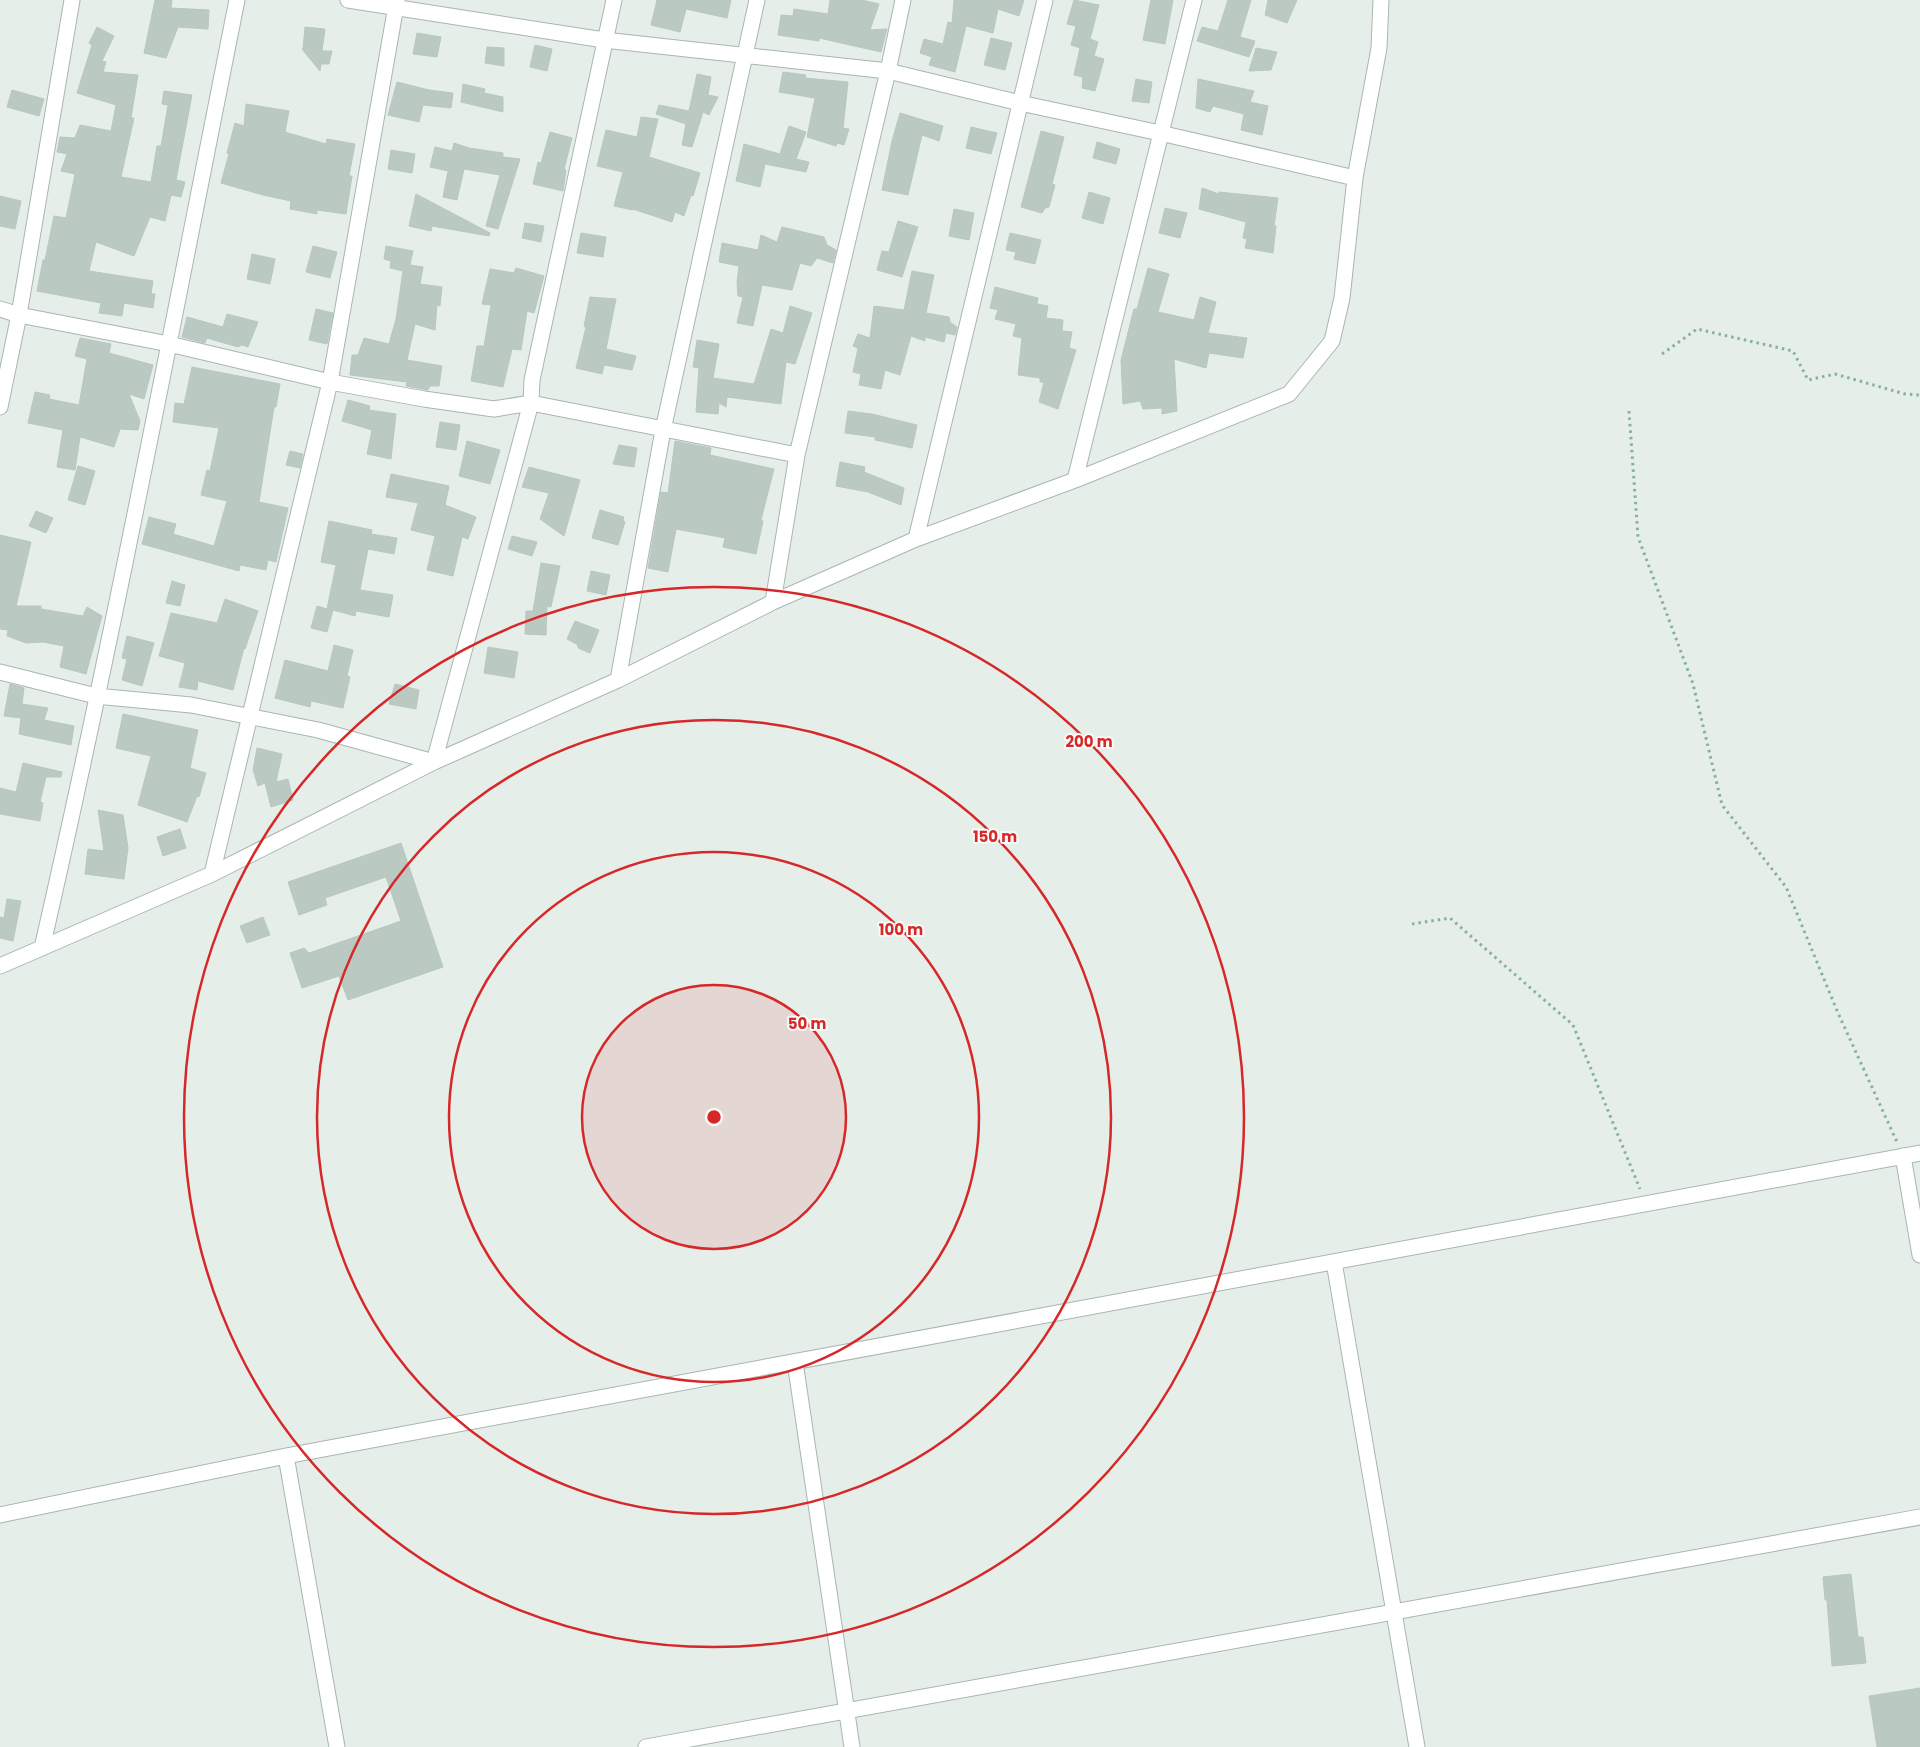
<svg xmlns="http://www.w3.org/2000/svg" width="1920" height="1747" font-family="Poppins,sans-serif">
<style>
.building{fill:#bbc9c3;stroke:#b8c7c1}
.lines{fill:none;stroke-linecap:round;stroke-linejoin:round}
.minor-casing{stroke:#a8b6b1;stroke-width:17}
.path{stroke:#87b0a3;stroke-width:3;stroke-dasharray:2.5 4;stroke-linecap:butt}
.minor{stroke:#fff;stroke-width:15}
.ring{fill:none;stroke:#d62828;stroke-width:2.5}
.centre{fill:#d62828;stroke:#f6faf8;stroke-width:2.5}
.ring-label{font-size:15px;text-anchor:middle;font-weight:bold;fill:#d62828;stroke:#f6faf8;stroke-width:4;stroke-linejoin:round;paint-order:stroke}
</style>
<rect width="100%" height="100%" fill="#e6eeea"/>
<path class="building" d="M155 0H172L171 8 209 10 208 29 178 27 166 58 144 53Z
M657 0H731L727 18 686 9 680 32 651 25Z
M830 0H862L879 4 870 30 887 29 881 52 819 38V41L778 35 781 15 793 16 794 9 828 14Z
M954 0H1024L1019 16 998 9 993 33 966 26 955 72 929 65 932 57 920 53 924 39 943 44 948 22 952 23Z
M1074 0 1099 5 1090 39 1098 42 1094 56 1104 59 1095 91 1082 88 1083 77 1074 75 1080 48 1071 45 1076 26 1067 24Z
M1151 0H1173L1165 44 1143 40Z
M1228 0H1251L1240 37 1255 41 1249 57 1197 41 1202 27 1218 31Z
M1268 0H1297L1287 23 1265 15Z
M97 27 114 36 102 61 106 62 103 72 138 75 131 118H134L121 177 151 182 157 146H161L168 105 162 104 164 91 192 95 176 180 185 182 181 197 171 195 165 221 150 217 134 256 96 242 89 271 153 281 151 294H155L153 308 124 303 122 316 99 313 101 303 37 291 43 260H45L54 216 66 218 75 174 61 171 67 154 57 152 60 137 75 138 80 125 111 131 116 105 77 93 92 45 89 43Z
M305 27 325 29 322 51H332L329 64H321L320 71 302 49H303Z
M417 33 441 37 437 57 413 54Z
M991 38 1012 43 1005 70 984 65Z
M535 45 552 49 547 71 530 67Z
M487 47 504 48V66L485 63Z
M1256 48 1277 52 1271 70 1249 71Z
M783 72 806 75 805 78 848 82 843 128 849 129 844 145 837 143 836 146 807 137 815 98 779 92Z
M697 74 711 77 708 95 718 97 709 115 703 112 692 147 682 145 686 124 656 114 659 105 689 111Z
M1136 79 1152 82 1149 103 1132 101Z
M1198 79 1254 91 1250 102 1268 106 1262 135 1241 130 1244 114 1213 106 1210 112 1196 108Z
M397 82 429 90 453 93 451 108 423 105 419 122 388 115Z
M463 84 485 89 484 93 503 97V112L461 102Z
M12 90 44 99 39 116 7 107Z
M246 104 289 111 285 132 326 144 327 139 355 144 349 176H352L346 214 317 210V214L290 209 291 201 263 195 221 183 229 154 227 153 235 123 244 126Z
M900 113 943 126 939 141 922 135 908 195 882 190 892 141Z
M641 117 658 119 649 157 700 173 693 196 691 195 684 216 675 212 672 222 633 209V210L614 206 623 172 597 166 606 130 637 137Z
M789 126 806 132 796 159 809 162 806 172 765 164 760 187 736 181 744 144 780 154Z
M971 127 997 133 991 154 966 148Z
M1041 131 1064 137 1052 184 1055 185 1049 207 1045 208 1042 213 1021 207Z
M550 132 572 138 564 169 566 170 563 191 533 184 538 162 541 163Z
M1097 142 1120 149 1116 164 1093 158Z
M454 143 469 148 503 153V157L520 159 498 229 486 226 500 175 464 169 457 200 443 197 448 171 430 167 435 147 452 151Z
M391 150 415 154 412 173 388 169Z
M1202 188 1219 194V192L1278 198 1274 226H1276L1273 253 1245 248 1247 239 1243 238 1246 222 1199 209Z
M1089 192 1110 198 1103 224 1082 218Z
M416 194 490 233 489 236 432 226 431 231 409 226Z
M0 196 21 201 15 229 0 226Z
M1165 208 1187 213 1180 238 1159 233Z
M954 209 974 213 969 240 949 236Z
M898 221 918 227 902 277 877 270 882 251 889 252Z
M525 223 544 226 541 242 522 238Z
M782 227 824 237 827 245 836 250 833 263 817 258 811 266 800 263 792 290 762 285 753 326 737 323 743 297 738 296 737 282 739 266 719 262 722 243 758 250 761 235 777 242Z
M581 233 606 237 603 257 577 253Z
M1010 233 1041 240 1035 264 1014 259 1016 252 1006 250Z
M313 246 337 252 330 278 306 272Z
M386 246 413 251 410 265 423 267 420 284 442 287 440 306 437 305 435 330 415 324 407 360 442 366 439 386H430L428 390 406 386 407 382 350 375 352 355H358L364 338 389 344 396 319 403 271 390 268 391 261 384 259Z
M252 254 275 259 270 284 247 279Z
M516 268 544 276 534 313 527 311 521 350 512 349 503 387 471 381 477 346H484L491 305 482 304 490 269 514 273Z
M1148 268 1169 274 1158 312 1194 320 1200 297 1216 302 1208 333 1247 338 1243 358 1209 353 1206 368 1174 359 1177 411 1162 414V408L1143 409 1140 401 1123 404 1121 360 1134 309H1137Z
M912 271 934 275 926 313 949 317 950 322 957 327 955 335 946 333 944 342 925 337V341L911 336 900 375 885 370 881 389 859 385 861 374 853 372 858 348 853 346 858 334 870 338 874 306 904 310Z
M995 287 1038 298 1037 304 1048 306 1046 318 1063 320 1062 331 1072 332 1069 348 1076 350 1058 409 1039 402 1044 382H1040V378L1018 375 1022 338 1013 336 1016 324 995 319 998 310 990 308Z
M590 297 616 299 606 349 636 356 632 370 604 365 602 374 576 368 586 327 584 326Z
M790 306 812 313 795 364 786 362 781 404 727 397 726 407 719 403 718 414 696 412 699 368 693 367 697 340 719 344 713 378 754 384 771 329 783 333Z
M316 309 333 313 327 344 309 340Z
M227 314 258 322 248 347 242 345 238 347 207 338 205 343 182 337 187 317 223 327Z
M80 338 111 344 109 353 153 365 144 399 129 394 140 421 138 430 120 429 114 447 80 437 75 470 57 467 63 430 28 423 35 392 50 395 49 399 79 405 87 359 75 356Z
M192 367 280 384 276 407H274L259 502 288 508 276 562 268 560 266 570 240 565 239 571 142 544 149 517 176 524 173 534 214 546 227 501 201 495 207 470 210 471 219 428 173 422 175 403 184 404Z
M348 400 370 406 369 410 396 414 391 459 367 454 372 430 342 421Z
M848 411 872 414 917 425 912 448 875 440V437L845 433Z
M440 422 460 425 456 450 436 447Z
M467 441 500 450 490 484 459 476Z
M675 441 711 448 710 455 774 469 761 520 763 521 756 554 723 547 725 538 676 529 668 572 648 568 661 492 668 493Z
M619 445 637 448 634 467 613 464Z
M290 451 303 454 300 468 286 465Z
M840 462 865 467 864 472 904 488 901 505 868 492 836 486Z
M78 466 95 471 85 505 68 500Z
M529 467 580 480 564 536 540 519 549 493 522 487Z
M391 474 449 486 445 505 476 517 468 539 462 537 453 576 427 570 435 536 411 530 418 503 386 497Z
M600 510 624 517 623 520 625 522 618 545 592 538Z
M36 511 53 518 46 533 29 526Z
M329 521 372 530 371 534 397 538 394 554 368 549 360 590 393 595 389 617 356 611 355 616 333 610 327 632 311 628 317 606 327 609 336 565 321 562Z
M0 535 31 542 16 606H41V609L83 616 87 607 102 616 86 674 60 667 64 646 43 642 26 643 7 636 8 630 0 629Z
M512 536 537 542 532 556 508 549Z
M541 563 560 566 551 607 547 606 546 635 525 634 526 611H533Z
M591 571 610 575 606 595 587 591Z
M172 581 185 585 180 606 166 603Z
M225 599 258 611 245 649 244 648 233 690 198 681 197 690 179 687 185 663 159 656 171 613 217 623Z
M575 621 599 630 590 653 578 648V645L567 639Z
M127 636 154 643 142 686 122 680 127 659 122 658Z
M334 645 353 650 347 676 350 677 343 708 311 701 310 707 275 698 285 660 328 671Z
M488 647 518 652 514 678 484 673Z
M10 684 24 688 22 704 48 708 44 720 74 726 71 745 19 734 21 718 4 716Z
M395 684 419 690 416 709 389 704Z
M123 714 198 730 190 768 206 773 199 797 197 796 187 822 138 805 151 756 116 748Z
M257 748 282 754 276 782 288 779 293 800 271 807 265 783 258 786 253 770Z
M23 763 62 772 61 777H46L40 802 43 803 40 821 0 814V788L16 792Z
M98 810 123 815 128 848 124 879 85 874 88 849 104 851Z
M180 829 186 848 163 856 157 837Z
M401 843 443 967 348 1000 339 976 302 988 290 953 304 948 309 953 401 921 386 877 325 898 327 905 299 915 288 882Z
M7 899 21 901 13 941 0 938V917L4 918Z
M263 917 270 935 247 943 240 926Z
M1851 1574 1858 1637H1863L1866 1663 1832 1666 1827 1600H1825L1823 1577Z
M1920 1688V1747H1877L1869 1696Z"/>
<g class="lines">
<g class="minor-casing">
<path id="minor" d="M348 0 604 40 888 71 1020 103 1160 133 1355 178
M0 309 19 315 169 344 330 382 424 399 494 409 531 403 797 455
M0 407 19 315 72 0
M1075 480 1194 0
M916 539 1045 0
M773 602 797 455 888 71 903 0
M0 672 96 696 191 705 318 730 434 762 531 403 532 380 614 0
M618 680 663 430 757 0
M212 874 330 382 397 0
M42 948C114 634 174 316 237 0
M0 966 212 874 434 762 618 680 773 602 916 539 1075 480 1289 394 1332 341 1342 298 1355 178 1379 48 1381 0
M1903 1156 1920 1255
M1334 1262 1417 1747
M795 1362 852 1747
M286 1456 337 1747
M0 1515 286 1456 1920 1153
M646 1747 1920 1517"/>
</g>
<path class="path" d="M1662 354 1697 329 1793 351 1808 380 1835 374 1905 394 1920 395
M1629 411 1638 537 1693 684 1722 805 1786 887 1838 1013 1897 1142
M1412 924 1450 918 1573 1025 1640 1189"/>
<use href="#minor" class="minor"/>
</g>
<circle cx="714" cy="1117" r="132" fill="#d62828" fill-opacity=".12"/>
<g class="ring">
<circle cx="714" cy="1117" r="132"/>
<circle cx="714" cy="1117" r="265"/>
<circle cx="714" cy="1117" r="397"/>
<circle cx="714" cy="1117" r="530"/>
</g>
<circle cx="714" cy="1117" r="8" class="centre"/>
<g class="ring-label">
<text x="1089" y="747">200 m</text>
<text x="995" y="842">150 m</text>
<text x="901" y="935">100 m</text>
<text x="807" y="1029">50 m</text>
</g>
</svg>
